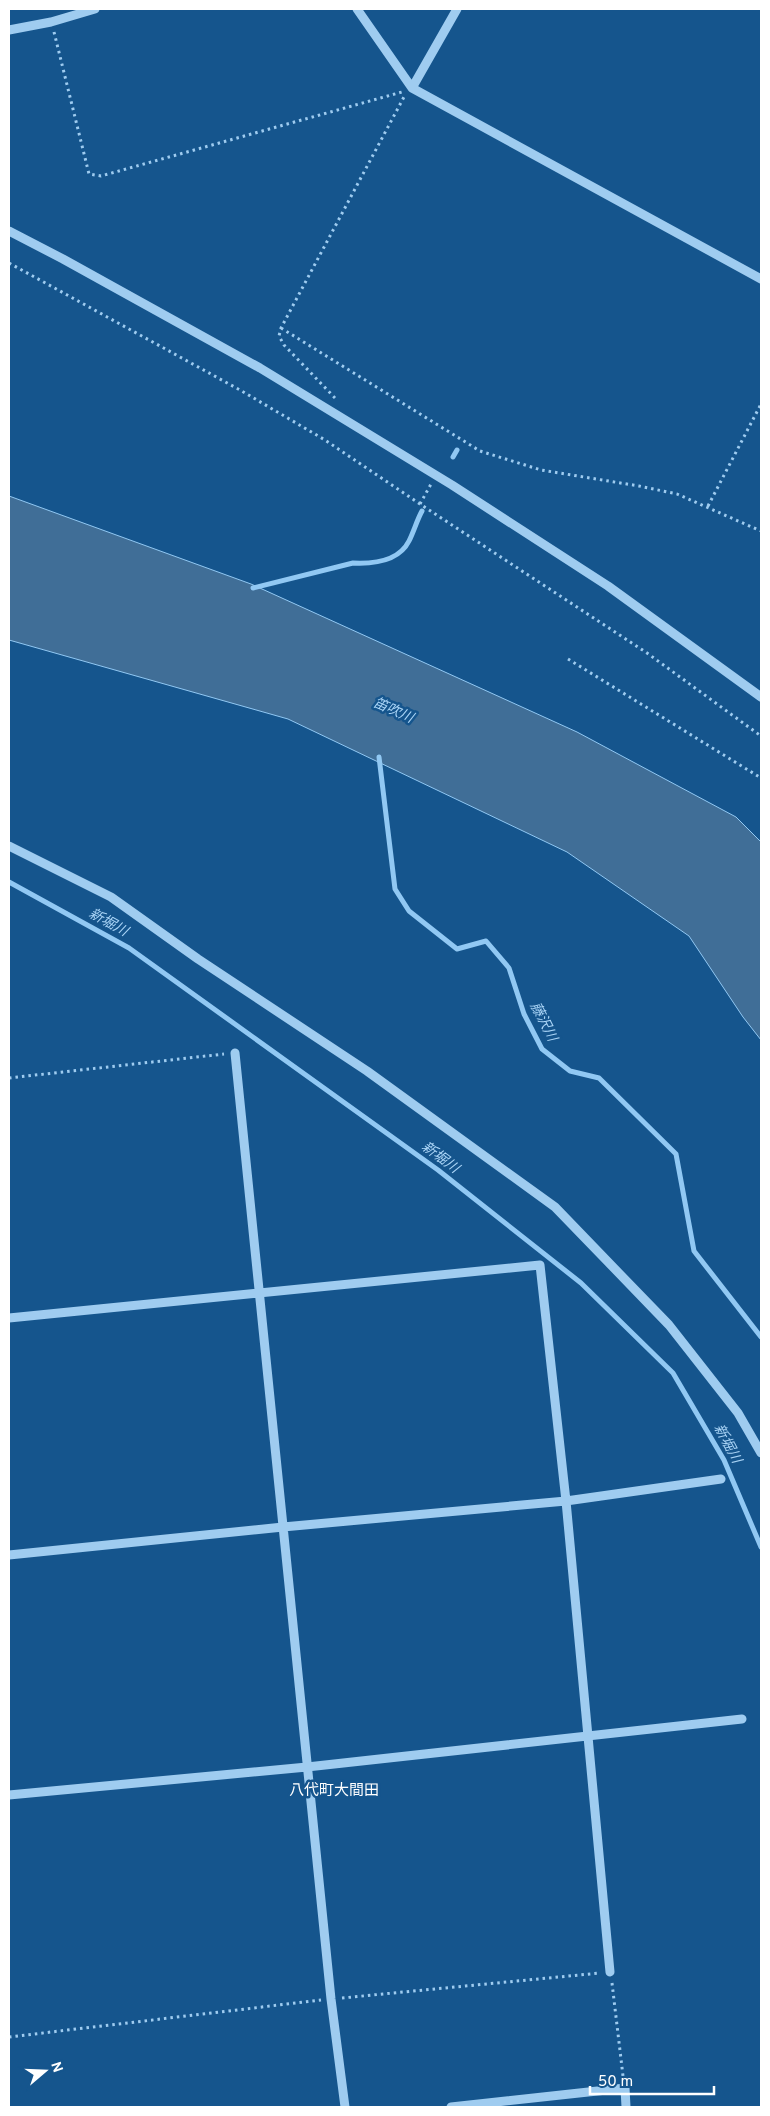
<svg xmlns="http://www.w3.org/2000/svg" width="770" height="2116" font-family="Overpass,'Noto Sans JP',sans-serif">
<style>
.water{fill:#406e97;stroke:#91c8f3}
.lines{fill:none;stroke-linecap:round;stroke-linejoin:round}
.stream{stroke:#91c8f3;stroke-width:5}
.path{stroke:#9fccf0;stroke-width:3;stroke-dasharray:2.5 4;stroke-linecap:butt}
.minor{stroke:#9fccf0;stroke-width:9}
.labels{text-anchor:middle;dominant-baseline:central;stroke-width:5;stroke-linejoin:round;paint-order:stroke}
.water-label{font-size:14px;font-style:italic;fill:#abd5f7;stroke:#15558d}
.quarter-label{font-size:15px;fill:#fff;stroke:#15558d}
</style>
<rect width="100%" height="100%" fill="#15558d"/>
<path class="water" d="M9 496 251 584 577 732 736 817 761 842V1040L743 1017 689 936 567 852 288 719 9 640Z"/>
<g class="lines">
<path class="stream" d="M453 457 457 450
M253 588 353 563C374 564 399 561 409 541 414 531 417 520 422 511
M379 757 395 889 409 911 457 949 486 941 509 968 524 1014 542 1049 570 1071 599 1078 676 1154 694 1251 761 1337
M9 882 129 948 438 1170 581 1283 673 1373 724 1460 761 1547"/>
<path class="path" d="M54 32 89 174 101 176 402 92
M9 263 240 390 325 440 420 504 647 653 761 736
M281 328 480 451 541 470 639 486 677 494 761 531
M335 398 284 345 279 336 281 328 405 95
M420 504 431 484
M708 506 761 404
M568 659 761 778
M9 1078 224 1054
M612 1983 623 2076
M342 1998 600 1973
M9 2037 321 2000"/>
<path class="minor" d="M357 9 412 88 761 279
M9 30 51 22 95 9
M412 88 457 9
M9 231 63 259 260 368 452 485 608 586 761 697
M9 846 111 897 198 959 367 1071 555 1207 669 1325 738 1413 761 1453
M235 1053 331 1999 345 2107
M9 1318 540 1265 566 1501 610 1972
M9 1555 283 1527 566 1501 721 1479
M9 1795 307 1767 742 1719
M451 2107 625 2088 626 2107"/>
</g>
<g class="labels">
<g class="water-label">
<text transform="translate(393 711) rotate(24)">笛吹川</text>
<text transform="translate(108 923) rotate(29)">新堀川</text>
<text transform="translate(543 1022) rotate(63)">藤沢川</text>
<text transform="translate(440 1158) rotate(37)">新堀川</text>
<text transform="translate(727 1444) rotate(62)">新堀川</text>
</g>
<g class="quarter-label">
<text x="334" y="1791">八代町大間田</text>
</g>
</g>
<rect width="770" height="2116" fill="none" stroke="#ffffff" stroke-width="20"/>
<g transform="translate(45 2071) rotate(71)" stroke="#15558d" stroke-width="4" paint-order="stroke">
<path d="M0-4L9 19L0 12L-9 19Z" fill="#ffffff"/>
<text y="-8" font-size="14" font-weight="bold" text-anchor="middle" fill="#ffffff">N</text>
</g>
<path d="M590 2086v8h124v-8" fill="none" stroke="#ffffff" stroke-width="2.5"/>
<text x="598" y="2086" font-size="15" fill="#ffffff" stroke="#15558d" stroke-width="4" paint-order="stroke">50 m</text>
</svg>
